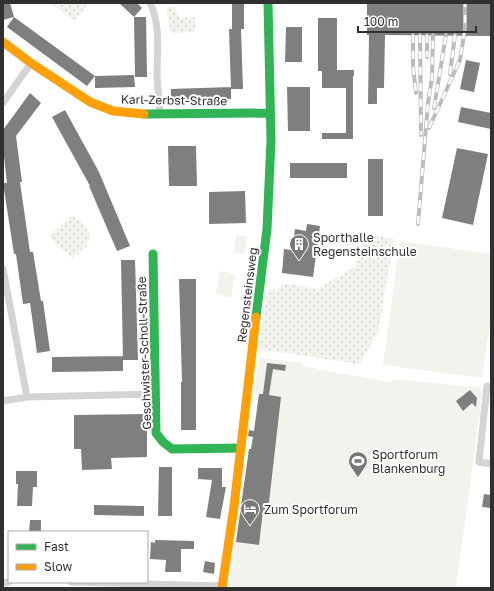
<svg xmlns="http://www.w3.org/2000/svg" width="494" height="591" font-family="'Golos Text',sans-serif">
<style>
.grass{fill:url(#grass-dots)}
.garden{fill:#f1f3ec}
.building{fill:#7f7f7f}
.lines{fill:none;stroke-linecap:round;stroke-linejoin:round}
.street{stroke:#d4d4d4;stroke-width:7}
.fast{stroke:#30b455;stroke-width:9}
.slow{stroke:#ff9f0a;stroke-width:9}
.rail-casing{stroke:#bcbcbc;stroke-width:4}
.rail{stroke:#fff;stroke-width:2.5;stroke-dasharray:8;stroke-linecap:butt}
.labels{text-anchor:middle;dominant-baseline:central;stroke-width:4;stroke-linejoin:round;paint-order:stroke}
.street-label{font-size:12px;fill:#303030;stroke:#fff}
.poi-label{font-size:12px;fill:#303030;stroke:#fff;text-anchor:start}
</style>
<defs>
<pattern id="grass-dots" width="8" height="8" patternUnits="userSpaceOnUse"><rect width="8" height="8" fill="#f1f3ec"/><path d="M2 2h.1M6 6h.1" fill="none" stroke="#cfd1cb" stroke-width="1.8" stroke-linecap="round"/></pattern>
</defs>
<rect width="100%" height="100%" fill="#fff"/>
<path class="grass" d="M50 3H87L88 4 75 21Z
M174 6 180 18 195 17V32L171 33 166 8Z
M71 216C76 217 81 220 84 224 97 240 85 248 73 258L58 247 49 236Z
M365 234 394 239 378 332 360 364 259 349 267 290H277L282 283 317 289 356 266Z"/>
<path class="garden" d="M236 235 247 237 245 254 233 253Z
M400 241 491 254V315L482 378 383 365Z
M220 271 235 274 231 298 216 294Z
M259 358 303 363 302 366 388 382 396 379 483 388 456 588H229L249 449H251L253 437 248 436 249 430 254 431 259 394 254 393Z"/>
<path class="building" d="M3 3H10L14 17 3 20Z
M119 3H137L142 8 134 17Z
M232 3H244V29H241L243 89H231L229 29H232Z
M367 3H490V36L385 35 384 88H377V104H368L369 35H367Z
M14 17 95 76 87 86 7 27Z
M134 17H146L147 77H135Z
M318 18H337V70H354V76H353V139H322V133H346V88H322V71H318Z
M286 27H302V62H285Z
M466 60 480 63 474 92 460 89Z
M134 75 135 87 95 88V76Z
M231 87V99L171 100V89Z
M287 87H310V131H288Z
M30 93 41 103 16 136 22 182H20L30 252H33L41 301H43L50 351 37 353 30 303 23 304 16 254H14L3 183H7L3 148V130Z
M461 107 491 113V129L458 122Z
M65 110 99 172 130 246 117 251 89 186H90L52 117Z
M168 146H196L197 186H169Z
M457 148 488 154 473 225 442 218Z
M368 159H383V216H368Z
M290 163H347V178H290Z
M245 191 246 223 209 224V192Z
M307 224 320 226 313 277 282 273 284 249 292 250 295 229 306 231Z
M121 260H135L138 360H123Z
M179 279H196V430H181V382H182Z
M123 356V371L52 372V357Z
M267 363 286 365 285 371 273 369 269 395 281 397 268 511 263 510 259 545 236 542 249 449H251L253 437 248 436 249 430 254 431 259 394H263Z
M470 390 477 398 476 407 472 403 463 411 456 401Z
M147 414V457L111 458 112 469 82 470 81 449H74V415Z
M159 467H172V516H158Z
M198 468H222V487H226L220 519 206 517 212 480 198 479Z
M16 471H37V487H33L32 506H17L18 484H16Z
M484 494 491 495V508L482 507Z
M94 505 144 506V516L94 515Z
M30 520H41V532H29Z
M155 540 194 541V549H181V572H165L166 560 150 559 151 542 155 543Z
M205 561 215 563 214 574 203 572Z"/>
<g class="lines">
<path class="street" d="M150 3C161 25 157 53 157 76 158 89 159 101 160 114
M3 103 31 63
M3 269 27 397
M487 386 479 462 491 464
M3 401 27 397 155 394
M71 582 222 586
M3 583 9 582"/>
<path class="fast" d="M144 114 270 113
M153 254 156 433 163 442 172 449 241 448
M256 317 267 229 271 140 268 3"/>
<path class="slow" d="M3 42 31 63 90 102 113 111 144 114
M222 588 234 506 256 317"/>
<g class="rail-casing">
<path id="rail" d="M413 35V67L416 93
M420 35 421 135
M427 35V57
M450 74 455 35
M434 108 446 35
M429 128 460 60 465 28V3
M418 224 428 103 432 78 433 35"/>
</g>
<use href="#rail" class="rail"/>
</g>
<defs>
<g id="building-pin" transform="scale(1)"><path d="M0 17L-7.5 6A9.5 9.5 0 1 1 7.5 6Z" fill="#787878" stroke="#fff"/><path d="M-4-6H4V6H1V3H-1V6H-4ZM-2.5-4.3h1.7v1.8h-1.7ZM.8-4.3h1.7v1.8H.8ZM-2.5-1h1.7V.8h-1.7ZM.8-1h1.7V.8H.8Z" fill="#fff"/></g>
<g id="stadium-pin" transform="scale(1)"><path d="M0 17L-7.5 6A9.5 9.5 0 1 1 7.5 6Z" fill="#787878" stroke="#fff"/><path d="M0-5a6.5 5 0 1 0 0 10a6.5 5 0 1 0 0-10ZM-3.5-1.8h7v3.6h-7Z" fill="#fff"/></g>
<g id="hotel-pin" transform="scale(1)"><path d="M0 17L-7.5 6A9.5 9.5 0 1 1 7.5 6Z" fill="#787878" stroke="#fff"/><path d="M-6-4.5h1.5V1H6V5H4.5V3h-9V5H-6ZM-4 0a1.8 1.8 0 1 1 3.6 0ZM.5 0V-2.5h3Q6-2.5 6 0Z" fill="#fff"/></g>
</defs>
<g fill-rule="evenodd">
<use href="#building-pin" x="299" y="244"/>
<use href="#stadium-pin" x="358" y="461"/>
<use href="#hotel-pin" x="250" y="509"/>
</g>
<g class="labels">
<g class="street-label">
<text transform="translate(174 100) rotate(1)">Karl-Zerbst-Straße</text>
<text transform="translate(247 295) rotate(-83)">Regensteinsweg</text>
<text transform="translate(144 353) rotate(-92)">Geschwister-Scholl-Straße</text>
</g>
<g class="poi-label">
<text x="313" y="237">Sporthalle<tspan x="313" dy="14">Regensteinschule</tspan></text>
<text x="372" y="454">Sportforum<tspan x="372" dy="14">Blankenburg</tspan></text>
<text x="264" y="509">Zum Sportforum</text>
</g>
</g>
<rect width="494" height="591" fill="none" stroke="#303030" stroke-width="8"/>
<rect x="8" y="531" width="140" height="52" fill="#ffffff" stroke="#acacac"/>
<rect x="16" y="544" width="20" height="6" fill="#30b455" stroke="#acacac"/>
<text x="44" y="551" font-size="12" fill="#303030">Fast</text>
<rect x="16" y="564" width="20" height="6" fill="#ff9f0a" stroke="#acacac"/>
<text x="44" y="571" font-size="12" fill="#303030">Slow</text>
<path d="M358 26v6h118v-6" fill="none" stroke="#303030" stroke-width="2"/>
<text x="364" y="26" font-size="12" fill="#303030" stroke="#ffffff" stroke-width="3" paint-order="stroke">100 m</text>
</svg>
